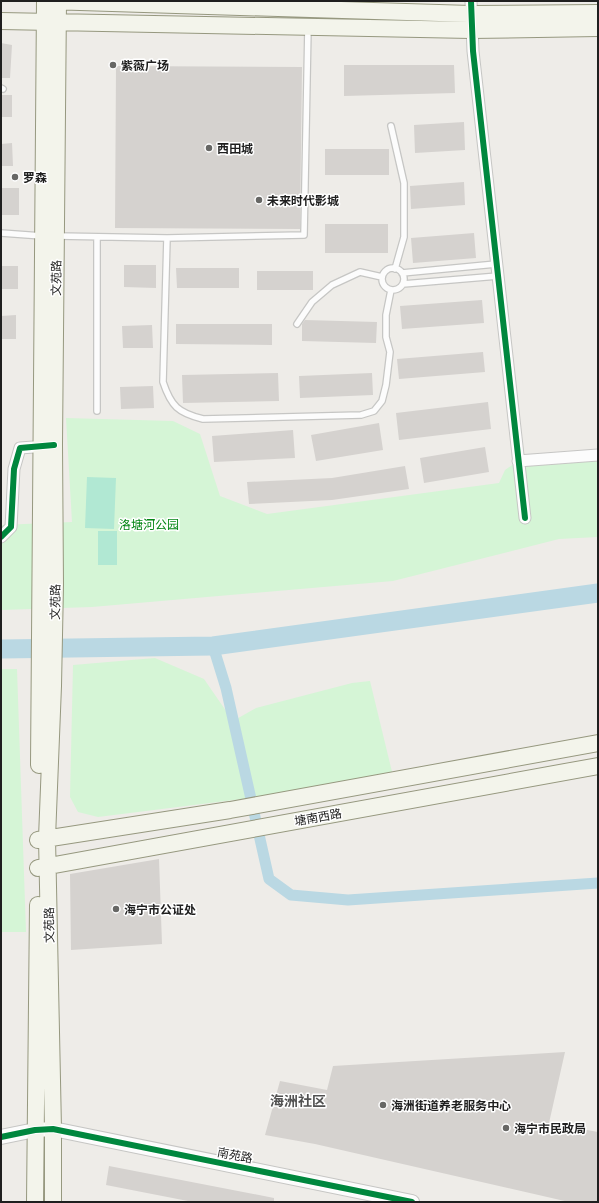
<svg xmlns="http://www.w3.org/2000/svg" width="599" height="1203" font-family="'PT Sans','Noto Sans SC',sans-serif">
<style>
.park{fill:#d5f5d6}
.pitch{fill:#b1e8d3}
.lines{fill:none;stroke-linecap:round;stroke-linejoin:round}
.canal{stroke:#bad8e3;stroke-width:11}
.river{stroke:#bad8e3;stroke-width:19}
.building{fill:#d5d2cf}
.service-casing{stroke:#c6c6c4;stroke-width:8}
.minor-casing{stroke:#c6c6c4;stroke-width:13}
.tertiary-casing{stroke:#c6c6c4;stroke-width:16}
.secondary-casing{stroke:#96987f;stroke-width:18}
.service{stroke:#fcfcfc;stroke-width:5.5}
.minor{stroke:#fcfcfc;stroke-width:11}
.tertiary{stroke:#fcfcfc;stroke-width:14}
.secondary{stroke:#f3f4eb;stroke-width:16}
.cycleway-casing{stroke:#fff;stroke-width:8}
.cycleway{stroke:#00873e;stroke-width:6}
.poi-dot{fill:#676765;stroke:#fff;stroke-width:1.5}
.labels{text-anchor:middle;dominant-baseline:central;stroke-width:3;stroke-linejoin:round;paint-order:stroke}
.poi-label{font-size:12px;font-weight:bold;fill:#1f1f1f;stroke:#fff;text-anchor:start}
.street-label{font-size:12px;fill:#1f1f1f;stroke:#fff}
.park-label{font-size:12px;fill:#058615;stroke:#fff}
.quarter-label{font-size:14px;font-weight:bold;fill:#525252;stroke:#fff}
</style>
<rect width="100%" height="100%" fill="#eeece8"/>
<path class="park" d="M66 418 173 421 200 434 220 496 267 514 499 483 505 470 518 461 598 455V537L559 539 393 581 92 607 1 610V525L72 522Z
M155 658 204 679 233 721 256 708 352 683 370 681 394 780 98 817 78 812 70 797 73 665Z
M1 669H17L26 932H1Z"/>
<path class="pitch" d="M87 477 116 478 114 529 85 528Z
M98 531H117V565H98Z"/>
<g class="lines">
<path class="canal" d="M213 646 226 688 269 879 291 895 348 900 598 883"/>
<path class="river" d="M1 649 213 646 598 593"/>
</g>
<path class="building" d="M1 43 12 45 10 78H1Z
M344 65H454L455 93 344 96Z
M116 66 302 67 300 229 115 228Z
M1 95H12V117H1Z
M464 122 465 150 415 153 414 125Z
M12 143 13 166H1V144Z
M325 149H389V175H325Z
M464 182 465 205 411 209 410 186Z
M1 188H19V215H1Z
M325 224H388V253H325Z
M474 233 476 258 413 263 411 238Z
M124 265H156V288L124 287Z
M1 266H18V289H1Z
M176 268H239V288H177Z
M257 271H313V290H257Z
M482 300 484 323 402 329 400 306Z
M16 315V339H1V316Z
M305 320 377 322 376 343 302 341V324Z
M176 324H272V345L176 344Z
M152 325 153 348H123L122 326Z
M483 352 485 372 399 379 397 359Z
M278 373 279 401 183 403 182 375Z
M372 373 373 395 300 398 299 376Z
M153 386 154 408 121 409 120 387Z
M488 402 491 429 399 440 396 413Z
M379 423 383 450 316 461 311 435Z
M293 430 295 458 214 462 212 436Z
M485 447 489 472 424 483 420 458Z
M405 466 409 489 332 500 249 504 247 482 332 478Z
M159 859 162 944 71 950 70 874Z
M565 1052 549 1123 598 1132V1202H569L315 1144 265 1135 280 1081 327 1090 333 1066Z
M109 1166 274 1198V1202H193L106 1185Z"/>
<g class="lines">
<g class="service-casing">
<path id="service" d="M1 88 3 89
M391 126 404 183V237L395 269
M1 233 42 236
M57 236 167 238 304 235 308 27
M167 238 163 382C171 406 178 413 203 419L361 415 374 411 382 401 386 385 390 352 386 337V315L391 290
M382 279a11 11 0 1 1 22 0a11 11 0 1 1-22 0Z
M402 273 496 264
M403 284 498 276
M297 324 312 302 332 285 360 272 382 277
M97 411V237"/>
</g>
<g class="minor-casing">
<path id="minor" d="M471 1 473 51 525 518
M518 461 598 455
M1 537 11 527 14 469 20 448 47 446"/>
</g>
<g class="tertiary-casing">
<path id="tertiary" d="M1 1137 35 1130 53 1129 412 1202"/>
</g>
<g class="secondary-casing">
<path id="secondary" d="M48 1 471 14 598 13
M1 21 471 30 598 28
M39 765 45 1
M38 840 230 810 598 743
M38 868 598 766
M35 1202 38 905
M53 1202V1129L47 838 53 686 55 585 54 445 58 1"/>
</g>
<use href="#service" class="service"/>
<use href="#minor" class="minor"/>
<use href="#tertiary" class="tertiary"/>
<use href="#secondary" class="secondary"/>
<g class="cycleway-casing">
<path id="cycleway" d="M471 1 473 51 525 518
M1 537 11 527 14 469 20 448 54 445
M1 1137 35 1130 53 1129 412 1202"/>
</g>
<use href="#cycleway" class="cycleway"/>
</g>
<g class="poi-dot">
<circle cx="113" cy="65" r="4"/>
<circle cx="209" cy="148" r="4"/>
<circle cx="15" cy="177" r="4"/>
<circle cx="259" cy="200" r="4"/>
<circle cx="116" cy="909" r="4"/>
<circle cx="383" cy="1105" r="4"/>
<circle cx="506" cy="1128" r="4"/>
</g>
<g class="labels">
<g class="poi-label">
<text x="121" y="65">紫薇广场</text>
<text x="217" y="148">西田城</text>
<text x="23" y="177">罗森</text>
<text x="267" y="200">未来时代影城</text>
<text x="124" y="909">海宁市公证处</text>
<text x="391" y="1105">海洲街道养老服务中心</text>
<text x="514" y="1128">海宁市民政局</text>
</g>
<g class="street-label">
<text transform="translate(56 278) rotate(-89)">文苑路</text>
<text transform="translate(55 602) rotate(-89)">文苑路</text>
<text transform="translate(318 817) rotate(-10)">塘南西路</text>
<text transform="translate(49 925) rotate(-91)">文苑路</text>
<text transform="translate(235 1155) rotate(11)">南苑路</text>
</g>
<g class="park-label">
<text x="149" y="524">洛塘河公园</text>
</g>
<g class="quarter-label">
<text x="298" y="1101">海洲社区</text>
</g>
</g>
<rect width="599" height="1203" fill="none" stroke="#1f1f1f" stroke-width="4"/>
</svg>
